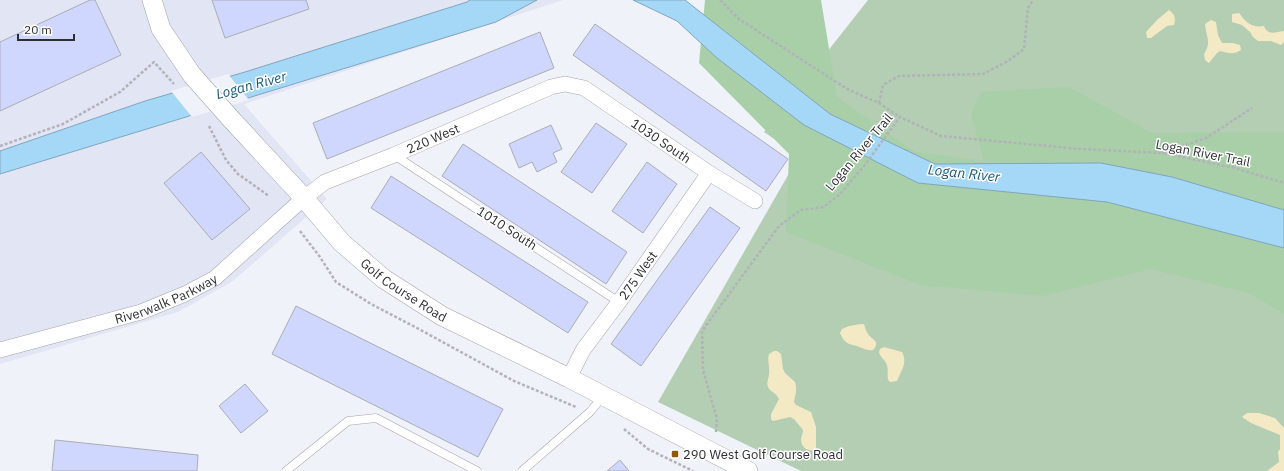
<svg xmlns="http://www.w3.org/2000/svg" width="1284" height="471" font-family="'IBM Plex Sans',sans-serif">
<style>
.built{fill:#e2e5f4}
.green{fill:#b3ceb3}
.forest{fill:#a8cfa8}
.sand{fill:#f3e9c4}
.water{fill:#a4d8f6;stroke:#80a5bb}
.pier{fill:#f0f2fa}
.building{fill:#cfd7ff;stroke:#abacb4}
.lines{fill:none;stroke-linecap:round;stroke-linejoin:round}
.service-casing{stroke:#a3a4ac;stroke-width:9}
.minor-casing{stroke:#a3a4ac;stroke-width:16}
.tertiary-casing{stroke:#a3a4ac;stroke-width:20}
.path{stroke:#b1b3b9;stroke-width:2.5;stroke-dasharray:3 2;stroke-linecap:butt}
.service{stroke:#fff;stroke-width:8}
.minor{stroke:#fff;stroke-width:15}
.tertiary{stroke:#fff;stroke-width:19}
.poi-dot{fill:#8e590c;stroke:#fff;stroke-width:1.5}
.labels{text-anchor:middle;dominant-baseline:central;stroke-width:3;stroke-linejoin:round;paint-order:stroke}
.street-label{font-size:13px;fill:#2d2e31;stroke:#fff}
.poi-label{font-size:13px;fill:#2d2e31;stroke:#fff;text-anchor:start}
.water-label{font-size:14px;font-style:italic;fill:#145472;stroke:#fff}
</style>
<rect width="100%" height="100%" fill="#f0f2fa"/>
<path class="built" d="M0 0H563L244 104 327 199 233 281 178 312 0 364Z"/>
<path class="green" d="M868 0H1284V471H801L658 402 799 156 764 132Z"/>
<path class="forest" d="M705 0H821L837 97 915 152 984 161 971 114 981 92 1069 87 1152 133 1284 132V314L1249 293 1151 269 1043 296 921 285 786 232 789 154 699 63Z"/>
<path class="sand" d="M1169 10C1175 14 1176 19 1174 25L1167 26 1151 38H1147L1146 32 1157 20Z
M1239 13C1246 22 1251 28 1264 26 1268 36 1275 32 1284 31V42L1281 45 1271 41H1258L1253 37 1250 32 1242 25 1232 22V14Z
M1211 20 1216 22 1218 35 1222 43H1233L1240 45 1241 50C1233 55 1229 53 1220 51L1217 53 1209 63 1205 60 1204 54C1212 42 1206 37 1205 24Z
M861 324H864C865 327 866 331 868 334 872 340 881 341 873 350 866 351 863 348 857 346 848 344 844 343 840 333L842 329 849 326Z
M884 347 902 352C908 363 901 371 897 381L890 382 888 380C887 375 889 368 886 363 884 359 880 357 879 352L880 349Z
M774 351H777L781 354 783 369 785 373 795 382 796 387V392L794 402 796 405 811 412 816 427V447L815 450C808 452 801 447 801 440 801 437 803 433 803 430L794 419 790 417 773 421 771 419V414L779 399C776 392 770 392 768 387 766 382 769 378 769 374 770 367 767 360 769 354Z
M1247 413H1259L1275 418 1284 428V471H1267L1279 462 1278 452 1280 449V435L1251 423 1242 417Z"/>
<path class="water" d="M470 0H537L496 22 0 174V151L145 101 245 72 467 2Z
M633 0H685L830 114 935 164 1101 163 1172 177 1284 210V248L1107 202 918 183 804 125 717 58 677 21Z"/>
<path class="pier" d="M228 74 249 100 192 117 171 91Z"/>
<path class="building" d="M90 0H95L121 55 0 111V42Z
M212 0H306L309 9 225 38Z
M595 24 788 159 766 191 573 55Z
M540 32 554 68 327 159 313 123Z
M596 123 627 144 592 193 561 172Z
M551 125 562 149 553 153 557 162 537 172 532 162 519 168 509 144Z
M463 144 627 252 606 284 442 176Z
M201 152 250 209 212 240 164 183Z
M647 162 677 184 643 233 612 211Z
M391 176 588 302 568 333 371 208Z
M710 207 740 228 641 366 611 344Z
M296 306 503 409 478 457 272 354Z
M245 384 268 411 241 433 219 406Z
M55 440 198 455 197 471H52Z
M620 460 629 471H607Z"/>
<g class="lines">
<g class="service-casing">
<path id="service" d="M394 155 619 302
M286 471 348 421 376 418 477 471
M522 471 590 412 603 396"/>
</g>
<g class="minor-casing">
<g id="minor">
<path id="s1" d="M0 350 141 312 185 294 215 278 285 215 304 198 325 182 394 155 551 87 565 84 584 88 709 173 755 201"/>
<path id="s2" d="M569 378 583 350 619 302 709 173"/>
</g>
</g>
<g class="tertiary-casing">
<g id="tertiary">
<path id="s3" d="M152 0 161 29 192 75 231 119 304 198 342 243 384 279 442 316 569 378 748 471"/>
</g>
</g>
<path class="path" d="M720 0 739 19 847 89 879 103 900 117
M879 103 883 85 899 76 983 74 1008 61 1024 49 1028 8 1033 0
M209 126 226 160 238 174 269 196
M0 146 63 124 120 92 154 62 174 84
M1162 153 1206 138 1252 108
M300 231 320 257 336 282 371 304 417 328 514 381 576 407
M624 429 648 449 693 471
M716 432 717 419 703 370 702 331 779 226 801 210 824 207 840 194 864 166 900 117 941 136 1080 149 1162 153 1235 168 1284 183"/>
<use href="#service" class="service"/>
<use href="#minor" class="minor"/>
<use href="#tertiary" class="tertiary"/>
</g>
<rect class="poi-dot" x="671" y="450" width="8" height="8" rx="2"/>
<g class="labels">
<g class="street-label">
<text stroke="none"><textPath href="#s1" startOffset="490">220 West</textPath></text>
<text stroke="none"><textPath href="#s1" startOffset="746">1030 South</textPath></text>
<text transform="translate(859 152) rotate(-50)">Logan River Trail</text>
<text transform="translate(1203 153) rotate(11)">Logan River Trail</text>
<text transform="translate(507 228) rotate(33)">1010 South</text>
<text stroke="none"><textPath href="#s2" startOffset="124">275 West</textPath></text>
<text stroke="none"><textPath href="#s3" startOffset="389">Golf Course Road</textPath></text>
<text stroke="none"><textPath href="#s1" startOffset="174">Riverwalk Parkway</textPath></text>
</g>
<g class="poi-label">
<text x="683" y="454">290 West Golf Course Road</text>
</g>
<g class="water-label">
<text transform="translate(251 85) rotate(-15)">Logan River</text>
<text transform="translate(964 173) rotate(6)">Logan River</text>
</g>
</g>
<path d="M18 34v6h56v-6" fill="none" stroke="#2d2e31" stroke-width="2"/>
<text x="24" y="34" font-size="12" fill="#2d2e31" stroke="#ffffff" stroke-width="3" paint-order="stroke">20 m</text>
</svg>
